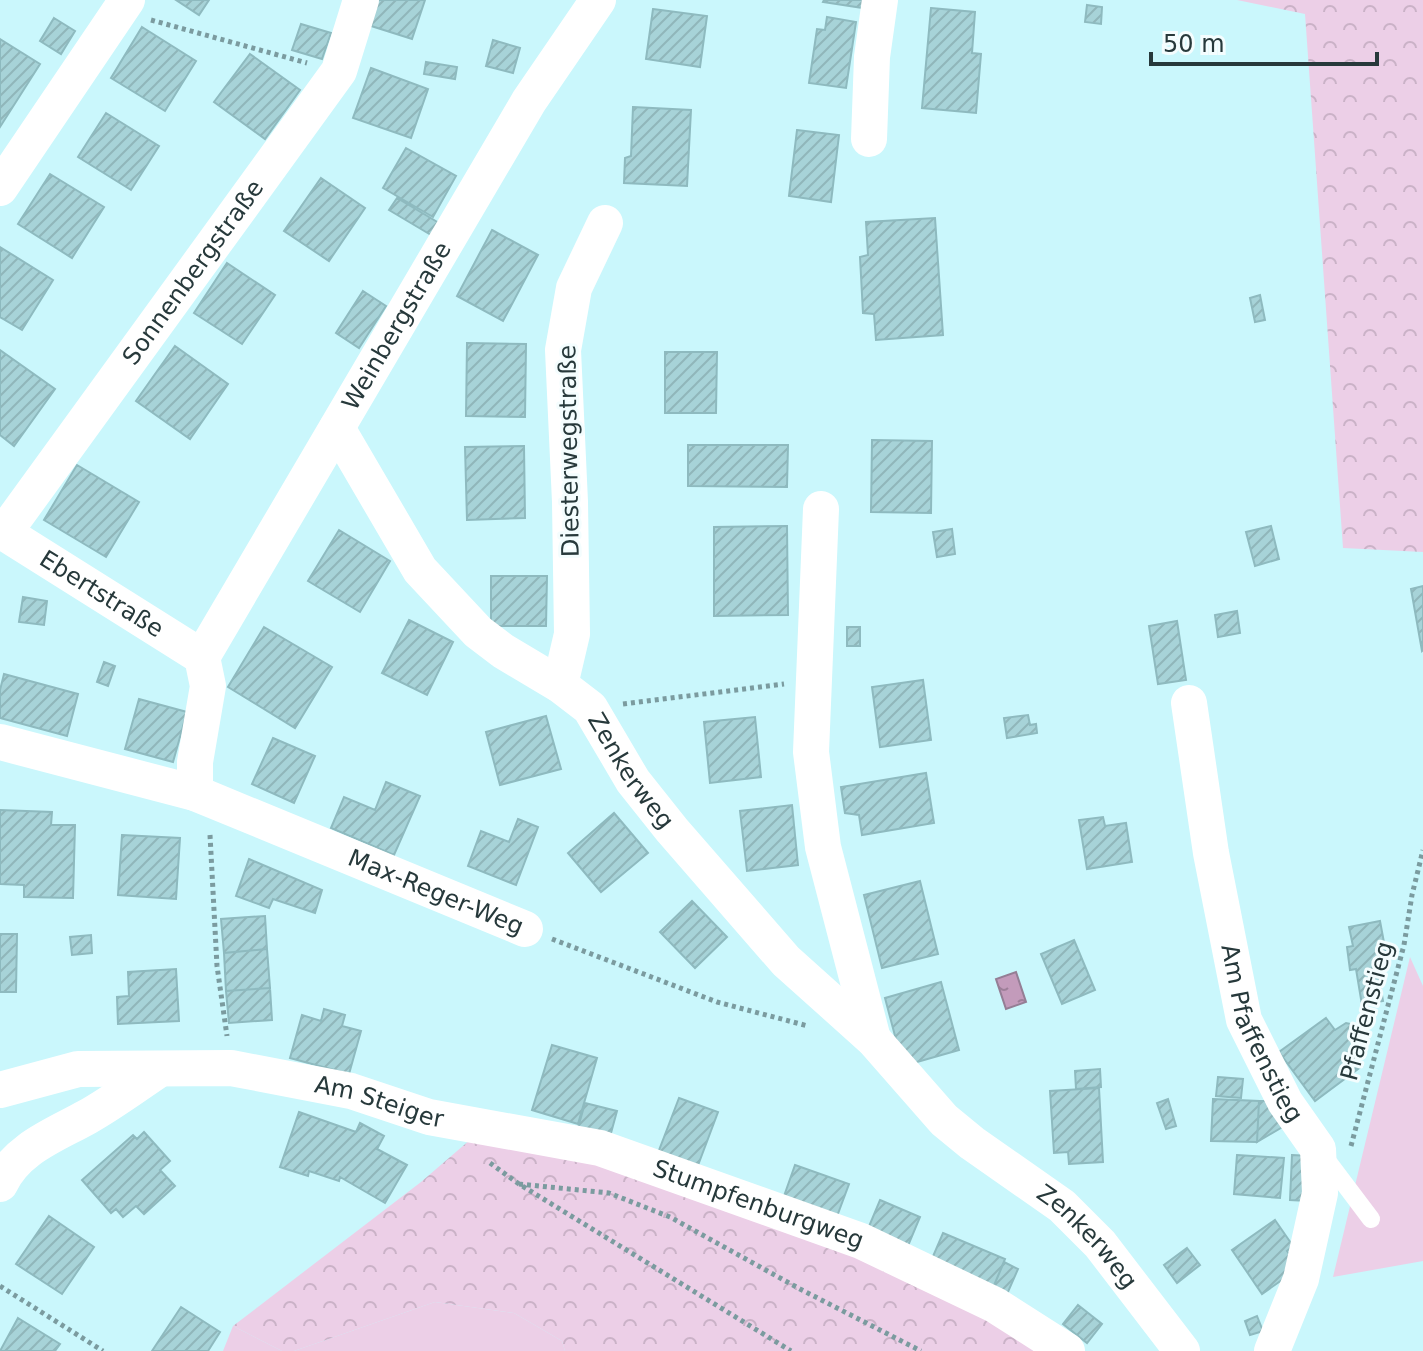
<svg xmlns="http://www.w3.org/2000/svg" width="1423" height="1351" font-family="'DejaVu Sans',sans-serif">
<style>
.green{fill:#eccfe7}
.forest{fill:url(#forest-crowns)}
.water{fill:url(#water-ripples);stroke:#947e95;stroke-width:2}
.building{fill:url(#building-hatch);stroke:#8ebabf;stroke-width:2}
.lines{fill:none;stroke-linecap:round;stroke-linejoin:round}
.path{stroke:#7b9b9f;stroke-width:5;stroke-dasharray:4 4;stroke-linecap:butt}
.lane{stroke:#fff;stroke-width:18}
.street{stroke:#fff;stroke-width:36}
.labels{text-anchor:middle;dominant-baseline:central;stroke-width:6;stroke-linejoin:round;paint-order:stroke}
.street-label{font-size:24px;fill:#27393b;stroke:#f4fdfe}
</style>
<defs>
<pattern id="forest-crowns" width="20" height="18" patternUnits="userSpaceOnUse" patternTransform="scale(2)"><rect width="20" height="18" fill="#eccfe7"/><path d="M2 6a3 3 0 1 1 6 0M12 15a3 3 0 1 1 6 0" fill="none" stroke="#cab2c7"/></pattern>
<pattern id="water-ripples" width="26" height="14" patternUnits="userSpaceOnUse" patternTransform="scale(2)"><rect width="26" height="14" fill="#c39bbb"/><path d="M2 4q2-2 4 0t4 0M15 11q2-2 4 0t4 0" fill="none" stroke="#9e7f99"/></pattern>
<pattern id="building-hatch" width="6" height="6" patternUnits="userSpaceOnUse" patternTransform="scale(2)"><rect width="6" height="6" fill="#a7d3d8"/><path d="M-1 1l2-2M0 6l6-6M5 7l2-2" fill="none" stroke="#90b6ba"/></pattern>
</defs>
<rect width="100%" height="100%" fill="#caf7fc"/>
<path class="green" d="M1410 957 1423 986V1261L1333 1277Z
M435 1302 514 1313 562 1341 565 1351H294Z
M233 1326 282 1351H223Z"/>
<path class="forest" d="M1237 0H1423V552L1343 548 1305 14Z
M471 1139 575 1153 716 1198 975 1308 1036 1351H565L562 1341 514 1313 435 1302 294 1351H282L233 1326 421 1182Z"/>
<path class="water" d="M1016 972 1026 1002 1006 1009 996 979Z"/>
<path class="building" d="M176 0H209L199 15Z
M373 0H425L412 39 365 24Z
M824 0H864L863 8 823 2Z
M1087 5 1102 7 1101 24 1085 22Z
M931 8 975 12 972 53 981 54 976 113 922 108Z
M653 9 707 16 700 67 646 59Z
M827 17 856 22 846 88 809 83 817 29 825 30Z
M54 18 75 31 61 54 40 41Z
M301 24 331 33 322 59 292 50Z
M142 27 196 61 165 111 111 78Z
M0 39 40 64 0 127Z
M493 40 520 48 513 73 486 66Z
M250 54 300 90 265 139 214 102Z
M426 62 457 67 455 79 424 74Z
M371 68 428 89 411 138 353 118Z
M633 107 691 110 687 186 624 183 625 158 631 156Z
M106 113 159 146 131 190 78 157Z
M797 130 839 135 831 202 789 196Z
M406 148 456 176 433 217 383 188Z
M50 174 104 207 72 258 18 224Z
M321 178 365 208 329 261 284 231Z
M397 198 439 223 431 235 389 210Z
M935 218 943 335 876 340 874 314 863 313 860 257 868 255 866 222Z
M492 230 538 255 503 321 457 296Z
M0 247 53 280 22 330 0 317Z
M227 263 275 295 242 344 194 313Z
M363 291 386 306 359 348 336 333Z
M1260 295 1265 320 1255 322 1250 298Z
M467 343 526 344 525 417 466 416Z
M175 346 228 384 190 439 136 401Z
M0 350 55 389 14 446 0 435Z
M665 352H717L716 413H665Z
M872 440 932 441 931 513 871 512Z
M688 445H788L787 487 688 486Z
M524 446 525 518 467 520 465 447Z
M77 465 139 502 106 557 44 520Z
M787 526 788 615 714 616V527Z
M1271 526 1279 559 1255 566 1246 532Z
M952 529 955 554 937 557 933 532Z
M339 530 390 561 360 612 308 581Z
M491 576H547L546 626H491Z
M1423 586V650L1422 651 1411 589Z
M23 597 47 601 44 625 19 622Z
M1237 611 1240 633 1218 637 1215 615Z
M409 620 453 642 427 695 382 673Z
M1177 621 1186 680 1158 684 1149 626Z
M264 627 332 667 295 728 228 687Z
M847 627H860V646H847Z
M104 662 115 666 108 686 97 682Z
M4 674 78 694 67 736 0 718V690Z
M923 680 931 740 880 747 872 687Z
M139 699 187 712 173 762 125 749Z
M1028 715 1030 725 1036 724 1037 733 1007 738 1004 718Z
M546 716 561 769 500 785 486 732Z
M755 717 761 777 710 783 704 722Z
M273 738 315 756 294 803 252 784Z
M926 773 934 823 862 835 859 815 845 813 841 787Z
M386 782 420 796 394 855 331 828 344 797 375 810Z
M792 805 798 865 747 871 740 811Z
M0 810 52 812 51 825H75L73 898 24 897V885L0 884Z
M614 813 648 853 601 892 568 853Z
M1103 817 1105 826 1126 823 1132 862 1087 869 1079 820Z
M518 819 538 827 516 885 468 866 481 831 509 842Z
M122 835 180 838 176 899 118 895Z
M249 859 322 890 315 913 273 899 269 908 236 896Z
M920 881 938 954 882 968 864 895Z
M692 901 727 937 695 968 660 932Z
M265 916 267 949 224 953 221 919Z
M1380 921 1388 964 1377 966 1383 1001 1362 1005 1356 969 1350 970 1347 947 1353 946 1349 927Z
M0 934H17L16 992H0Z
M91 935 92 953 72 955 70 937Z
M1074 940 1095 990 1062 1004 1041 954Z
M267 949 270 988 226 991 224 953Z
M176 969 179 1021 118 1024 117 997 129 996 128 972Z
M941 982 959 1050 903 1066 885 998Z
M270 988 272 1020 229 1023 226 991Z
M324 1009 345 1015 342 1026 361 1031 349 1074 290 1058 302 1015 321 1021Z
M1326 1018 1335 1030 1346 1023 1355 1025 1366 1041 1365 1049 1355 1057 1362 1066 1315 1101 1279 1052Z
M552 1045 597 1058 578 1124 532 1110Z
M1100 1069 1101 1087 1076 1089 1075 1071Z
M1218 1077 1243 1079 1241 1098 1216 1096Z
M1099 1088 1103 1162 1069 1164 1068 1152 1054 1153 1050 1091Z
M679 1098 718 1112 697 1168 658 1153Z
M1168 1099 1176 1126 1166 1129 1157 1103Z
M1213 1099 1259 1101 1257 1142 1211 1141Z
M1259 1101H1272L1286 1125 1257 1142Z
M585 1103 617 1111 608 1144 576 1135Z
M299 1112 356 1132 360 1123 384 1136 377 1149 407 1165 385 1203 340 1177 339 1181 309 1171 308 1176 280 1167Z
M144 1132 170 1161 160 1170 175 1186 144 1214 136 1206 123 1217 116 1209 111 1213 82 1180 133 1135 137 1139Z
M1237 1155 1284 1158 1280 1198 1234 1194Z
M1292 1155 1310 1156 1308 1201 1290 1200Z
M795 1165 849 1184 836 1219 783 1199Z
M880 1200 920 1217 905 1253 865 1236Z
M49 1216 94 1247 62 1294 16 1264Z
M1275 1220 1293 1246 1287 1251 1299 1268 1262 1294 1232 1250Z
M943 1233 1005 1259 990 1295 928 1268Z
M1187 1248 1200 1265 1177 1283 1164 1265Z
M1004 1262 1018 1269 1004 1301 990 1295Z
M1078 1305 1102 1324 1087 1343 1063 1324Z
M181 1307 220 1332 208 1351H152Z
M1257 1316 1263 1331 1250 1335 1245 1321Z
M18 1318 60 1344 55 1351H0Z"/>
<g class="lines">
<path class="path" d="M151 20 307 63
M623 704 784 684
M210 835 217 966 227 1036
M552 939 717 1002 808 1026
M1351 1146 1404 945 1412 895 1423 850
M490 1163 519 1184 791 1351
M519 1184 609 1193 670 1217 800 1289 921 1351
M0 1286 103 1351"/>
<path class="lane" d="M1322 1154 1371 1219"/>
<g class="street">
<path d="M869 139 872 57 880 0"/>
<path d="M0 188 127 0"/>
<path id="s1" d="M337 428 420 570 478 632 503 651 560 685 590 708 633 781 672 830 786 961 873 1039 944 1120 972 1143 1062 1206 1100 1244 1182 1351"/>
<path d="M821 509 811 752 823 847 873 1039"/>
<path id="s2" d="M0 530 202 657"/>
<path id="s3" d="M4 533 339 71 361 0"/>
<path id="s4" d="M202 657 529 101 598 0"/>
<path d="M560 685 572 634 570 502 563 350 574 288 605 223"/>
<path id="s5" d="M1189 703 1211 853 1244 1020 1285 1102 1318 1149 1320 1193 1301 1279 1272 1351"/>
<path id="s6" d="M0 742 195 793 525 929"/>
<path d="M195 793V762L208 686 202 657"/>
<path id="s7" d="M0 1090 78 1069 231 1068 351 1091 429 1117 600 1148 861 1241 995 1305 1067 1351"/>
<path d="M0 1184C17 1148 55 1135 87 1117 112 1103 136 1085 160 1069"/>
</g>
</g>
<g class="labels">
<g class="street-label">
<text stroke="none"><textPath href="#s3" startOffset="322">Sonnenbergstraße</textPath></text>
<text stroke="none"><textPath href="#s4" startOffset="384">Weinbergstraße</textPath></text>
<text transform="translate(569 451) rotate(-91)">Diesterwegstraße</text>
<text stroke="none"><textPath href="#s2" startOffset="120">Ebertstraße</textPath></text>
<text stroke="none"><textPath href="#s1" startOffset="460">Zenkerweg</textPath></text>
<text stroke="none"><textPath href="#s6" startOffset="462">Max-Reger-Weg</textPath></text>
<text transform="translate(1367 1011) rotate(-75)">Pfaffenstieg</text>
<text stroke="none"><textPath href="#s5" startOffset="340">Am Pfaffenstieg</textPath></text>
<text stroke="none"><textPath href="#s7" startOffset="386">Am Steiger</textPath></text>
<text stroke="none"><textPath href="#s7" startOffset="780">Stumpfenburgweg</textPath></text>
<text stroke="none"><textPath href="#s1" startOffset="1116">Zenkerweg</textPath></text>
</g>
</g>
<path d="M1151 52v12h226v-12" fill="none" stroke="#27393b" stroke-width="4"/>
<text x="1163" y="52" font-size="24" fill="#27393b" stroke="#f4fdfe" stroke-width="6" paint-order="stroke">50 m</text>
</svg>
